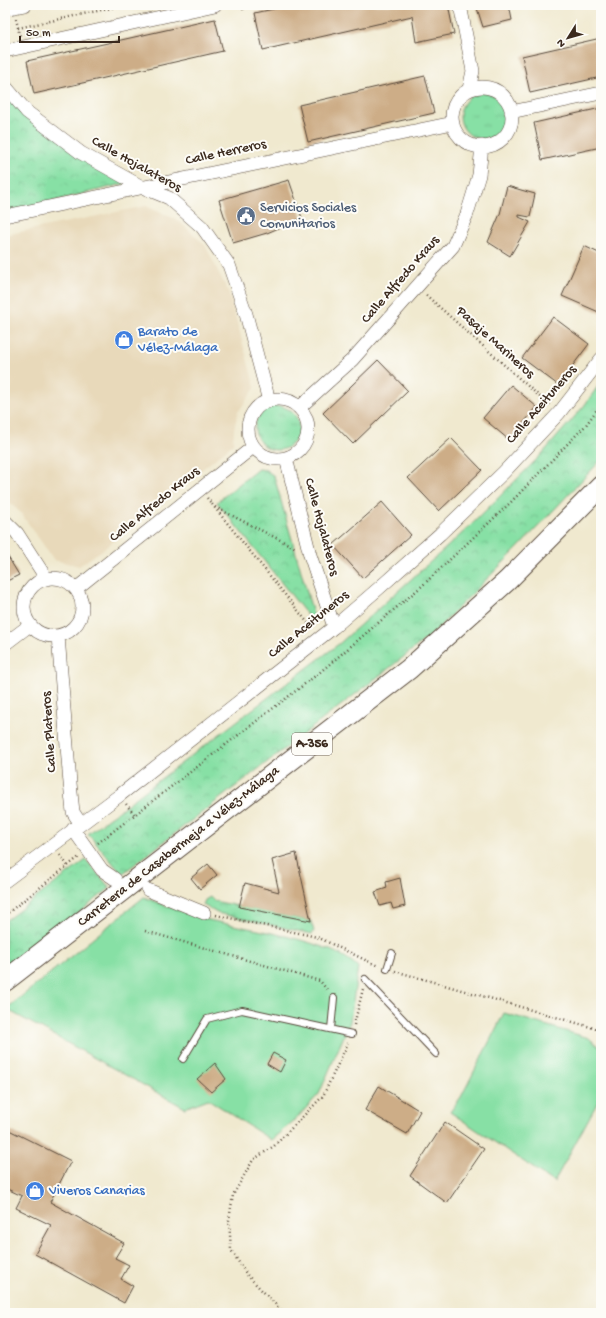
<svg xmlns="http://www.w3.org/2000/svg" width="606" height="1318" font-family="'Gochi Hand',sans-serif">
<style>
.built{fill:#e8d9ba}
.grass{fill:url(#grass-tufts);stroke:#618562}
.park{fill:url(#park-crowns);stroke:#618562}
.garden{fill:#87e0a5;stroke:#618562}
.building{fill:#cdad87}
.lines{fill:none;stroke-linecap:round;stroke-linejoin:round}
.lane-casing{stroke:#564739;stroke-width:8}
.street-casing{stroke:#564739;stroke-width:14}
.primary-casing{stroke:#564739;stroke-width:22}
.path{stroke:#564739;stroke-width:2.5;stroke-dasharray:1 3;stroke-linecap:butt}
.lane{stroke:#fff;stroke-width:6}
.street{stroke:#fff;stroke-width:13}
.primary{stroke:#fff;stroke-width:20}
.labels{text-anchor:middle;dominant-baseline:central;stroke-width:4;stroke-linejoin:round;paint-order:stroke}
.shield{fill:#fdfcf7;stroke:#75695f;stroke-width:1}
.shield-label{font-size:13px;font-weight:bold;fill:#3b2a1e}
.street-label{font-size:14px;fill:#3b2a1e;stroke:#fdfcf7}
.service-label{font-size:14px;fill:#4e5e75;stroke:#fdfcf7;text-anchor:start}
.shop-label{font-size:14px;fill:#366cbe;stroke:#fdfcf7;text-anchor:start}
</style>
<defs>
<pattern id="grass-tufts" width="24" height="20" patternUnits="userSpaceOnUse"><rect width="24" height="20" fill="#87e0a5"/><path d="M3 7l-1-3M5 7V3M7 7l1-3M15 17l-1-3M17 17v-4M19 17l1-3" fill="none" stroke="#75c08e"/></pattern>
<pattern id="park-crowns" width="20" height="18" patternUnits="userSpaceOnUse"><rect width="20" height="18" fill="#87e0a5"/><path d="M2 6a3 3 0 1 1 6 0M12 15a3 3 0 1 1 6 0" fill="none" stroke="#75c08e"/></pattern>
</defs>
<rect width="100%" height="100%" fill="#fdfcf7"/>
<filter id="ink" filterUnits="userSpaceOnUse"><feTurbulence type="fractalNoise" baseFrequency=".025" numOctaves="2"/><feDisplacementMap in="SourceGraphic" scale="8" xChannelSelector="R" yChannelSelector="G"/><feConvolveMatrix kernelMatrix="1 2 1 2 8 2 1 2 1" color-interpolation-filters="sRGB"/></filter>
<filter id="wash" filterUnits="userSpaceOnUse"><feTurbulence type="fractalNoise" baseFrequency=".012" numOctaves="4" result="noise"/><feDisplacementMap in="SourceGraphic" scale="16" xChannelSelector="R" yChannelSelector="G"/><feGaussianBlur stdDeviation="0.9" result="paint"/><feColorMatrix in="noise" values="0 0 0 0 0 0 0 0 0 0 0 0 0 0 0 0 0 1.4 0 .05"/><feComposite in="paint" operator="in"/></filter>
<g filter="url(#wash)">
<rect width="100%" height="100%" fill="#f0e9cf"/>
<path class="built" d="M146 206 179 221 205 245 229 293 255 388 238 412 234 429 233 444 105 548 79 566 54 560 21 513 5 498V235Z"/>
<path class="grass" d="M460 116a23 23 0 1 1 46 0a23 23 0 1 1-46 0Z
M255 428a22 22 0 1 1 44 0a22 22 0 1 1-44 0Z
M210 897 214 901 311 921 314 931 312 934 217 913 203 905 205 900Z"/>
<path class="park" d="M5 95 127 183 5 213Z
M601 382V460L516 550 434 632 401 659 122 874 88 834 340 643 468 528 541 455 584 406Z
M258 469 266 470 274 476 314 617 312 621 217 502Z
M86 860 110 888 5 971V921Z"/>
<path class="garden" d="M144 897C164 905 184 913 205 919 245 929 330 939 358 967L350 1022 319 1094 296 1119 271 1140 208 1099 185 1108 6 1009Z
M504 1013 589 1038 601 1049V1096L554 1182 450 1112 461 1097Z"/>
<g id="blocks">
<path class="building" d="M292 5H448L454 34 416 42 412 16 263 50 255 13Z
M476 5H509L512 20 483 27Z
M215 19 223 51 34 94 27 61Z
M601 38V77L530 93 522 56Z
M425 76 434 113 308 142 299 105Z
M601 108V147L542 160 534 123Z
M289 180 302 218 267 233 233 243 219 200Z
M507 186 535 194 530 217 519 215V217L530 222 510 256 488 242 500 214Z
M584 246 601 254V313L562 296Z
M553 317 589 344 558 385 522 358Z
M378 360 408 391 353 444 323 413Z
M511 385 537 407 509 440 483 418Z
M451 438 482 470 439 511 408 478Z
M382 502 411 535 363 578 333 545Z
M5 552 19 575 5 582Z
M296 853 311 921 239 907 245 883 279 892 272 860Z
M208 864 217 875 200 889 191 878Z
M400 878 405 906 393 909 391 903 380 906 375 892 387 888 386 882Z
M273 1053 286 1060 280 1072 267 1064Z
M215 1063 226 1079 211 1092 197 1079Z
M379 1086 420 1111 407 1134 365 1110Z
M445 1122 484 1149 447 1203 410 1176Z
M5 1128 71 1161 50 1202 124 1243 115 1258 129 1265 121 1279 133 1286 124 1303 35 1254 51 1225 16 1208 22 1196 5 1188Z"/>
</g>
</g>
<g filter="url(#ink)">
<use href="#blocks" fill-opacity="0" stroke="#564739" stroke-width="1"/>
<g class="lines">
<g class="lane-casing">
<path id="lane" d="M387 969 392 953
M365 979 436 1054
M331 1029 334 998
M183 1059 207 1019 242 1010 352 1034"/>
</g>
<g class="street-casing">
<path id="street" d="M460 5 473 71 469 89
M5 9 25 5
M5 51 215 5
M5 86 27 112 81 153 142 187 169 198 202 227 229 265 246 314 269 401
M452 117a30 30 0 1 1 60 0a30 30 0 1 1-60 0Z
M511 112 601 93
M5 216 453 123
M248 429a30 30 0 1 1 60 0a30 30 0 1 1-60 0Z
M299 408 352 360 453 246 467 214 479 175 482 146
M286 458 310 555 334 627
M5 521 17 533 46 578
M24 607a29 29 0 1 1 58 0a29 29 0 1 1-58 0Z
M77 588 253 447
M58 636 70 783 73 812 80 823
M5 644 30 625
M73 829 102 870 115 879
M5 881 120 795 334 627 378 589 440 534 504 472 559 413 601 359
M148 890 204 913"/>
</g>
<g class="primary-casing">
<path id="primary" d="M5 981 409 669 507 581 601 486"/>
</g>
<path class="path" d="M242 5 244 12
M16 19 20 36
M18 28 125 5
M426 295 549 405
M207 498 312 628
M215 507 296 548
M126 804 135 815
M98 843 319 673 422 586 511 502 586 425 601 404
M60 855 68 866
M5 915 79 857
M216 915 317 937 378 966
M145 931 320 981 328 991
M395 971 601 1030
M354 1025 363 989
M284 1313 247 1275 231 1250 229 1220 233 1195 253 1160 274 1146 323 1096 348 1043"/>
<use href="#lane" class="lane"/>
<use href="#street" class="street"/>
<use href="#primary" class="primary"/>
</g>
</g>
<defs>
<g id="civic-disc" transform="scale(1)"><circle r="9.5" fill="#5c6f8a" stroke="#fdfcf7"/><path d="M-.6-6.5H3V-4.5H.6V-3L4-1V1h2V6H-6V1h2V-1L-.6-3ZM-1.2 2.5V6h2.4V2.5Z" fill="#fff"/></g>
<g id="shop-disc" transform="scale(1)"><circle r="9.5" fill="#3f7fe0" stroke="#fdfcf7"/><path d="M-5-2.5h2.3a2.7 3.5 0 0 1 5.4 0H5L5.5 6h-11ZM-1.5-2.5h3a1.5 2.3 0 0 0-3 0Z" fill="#fff"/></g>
</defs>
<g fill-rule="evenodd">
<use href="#civic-disc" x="246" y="216"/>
<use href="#shop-disc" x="124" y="340"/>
<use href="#shop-disc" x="35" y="1191"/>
</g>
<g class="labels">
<rect class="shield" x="292" y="733" width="40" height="22" rx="3"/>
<g class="shield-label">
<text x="312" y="744">A-356</text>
</g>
<g class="street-label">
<text transform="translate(226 153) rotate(-12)">Calle Herreros</text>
<text transform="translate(136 165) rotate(29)">Calle Hojalateros</text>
<text transform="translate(401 280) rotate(-49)">Calle Alfredo Kraus</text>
<text transform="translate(495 343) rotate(42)">Pasaje Marineros</text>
<text transform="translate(542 405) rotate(-49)">Calle Aceituneros</text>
<text transform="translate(155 505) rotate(-39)">Calle Alfredo Kraus</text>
<text transform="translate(321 527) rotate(75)">Calle Hojalateros</text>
<text transform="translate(309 625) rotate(-39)">Calle Aceituneros</text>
<text transform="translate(50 732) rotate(-94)">Calle Plateros</text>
<text transform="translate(179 847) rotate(-38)">Carretera de Casabermeja a Vélez-Málaga</text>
</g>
<g class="service-label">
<text x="260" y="208">Servicios Sociales<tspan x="260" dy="16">Comunitarios</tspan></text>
</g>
<g class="shop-label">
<text x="138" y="332">Barato de<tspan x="138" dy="16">Vélez-Málaga</tspan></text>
<text x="49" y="1191">Viveros Canarias</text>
</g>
</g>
<rect width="606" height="1318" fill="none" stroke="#fdfcf7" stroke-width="20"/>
<g transform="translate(568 38) rotate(233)" stroke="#fdfcf7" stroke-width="3" paint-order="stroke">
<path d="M0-3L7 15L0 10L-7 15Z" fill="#3b2a1e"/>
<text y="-6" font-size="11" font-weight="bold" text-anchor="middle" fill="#3b2a1e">N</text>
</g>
<path d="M20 36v6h99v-6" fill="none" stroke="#3b2a1e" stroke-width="2"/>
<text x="26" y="36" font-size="12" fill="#3b2a1e" stroke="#fdfcf7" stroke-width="3" paint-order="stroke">50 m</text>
</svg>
